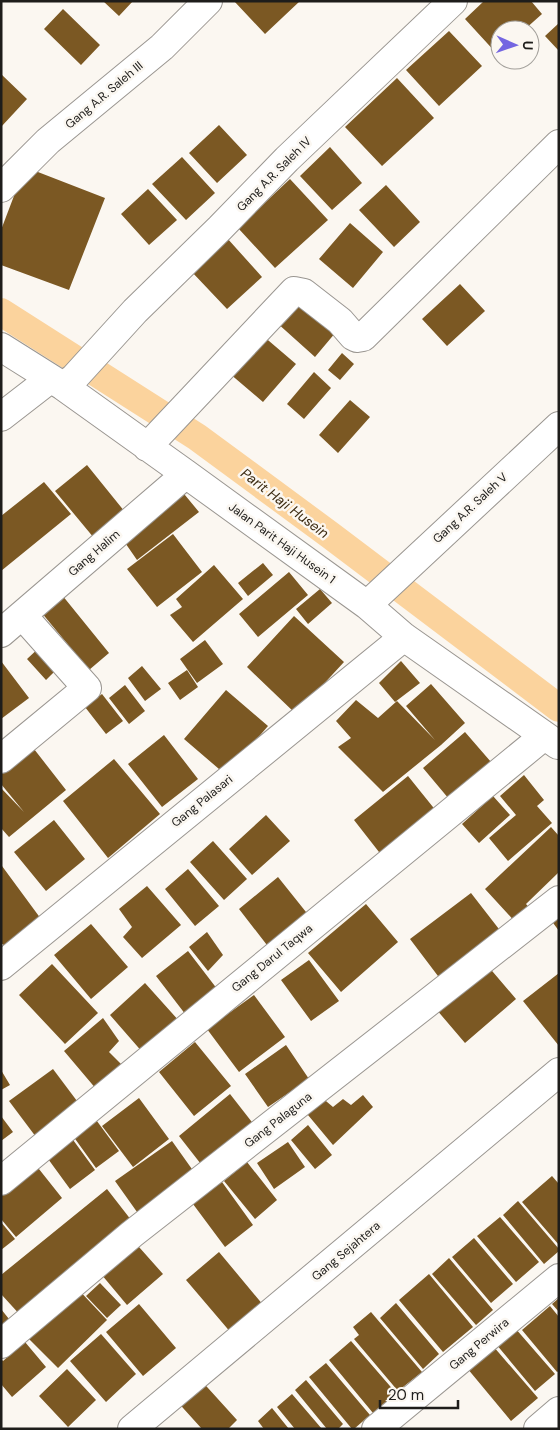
<svg xmlns="http://www.w3.org/2000/svg" width="560" height="1430" font-family="'DM Sans',sans-serif">
<style>
.lines{fill:none;stroke-linecap:round;stroke-linejoin:round}
.canal{stroke:#fbd39d;stroke-width:28}
.building{fill:#7b5823}
.minor-casing{stroke:#9a9691;stroke-width:30}
.minor{stroke:#fff;stroke-width:28}
.labels{text-anchor:middle;dominant-baseline:central;stroke-width:5;stroke-linejoin:round;paint-order:stroke}
.street-label{font-size:12px;fill:#1e1d1b;stroke:#fbf7f1}
.water-label{font-size:14px;font-style:italic;fill:#3b2a11;stroke:#fbf7f1}
</style>
<rect width="100%" height="100%" fill="#fbf7f1"/>
<g class="lines">
<path class="canal" d="M1 312 197 437 330 535 559 708"/>
</g>
<path class="building" d="M103 1H133L119 16Z
M234 1H300L265 34Z
M484 1H531L542 14 524 30H500V53L498 55 465 19Z
M63 9 100 45 81 65 44 29Z
M559 23V51L545 36Z
M449 31 482 66 439 106 406 70Z
M1 74 27 99 1 127Z
M397 78 434 118 382 166 345 127Z
M219 125 247 155 217 183 189 153Z
M330 147 362 183 332 210 300 176Z
M182 157 215 193 186 220 152 184Z
M25 167 105 198 69 290 1 265V230Z
M290 179 328 220 275 268 238 228Z
M386 185 420 222 394 247 359 210Z
M148 189 177 220 149 245 121 214Z
M350 223 383 252 353 288 319 259Z
M227 238 262 277 227 309 191 271Z
M460 284 485 311 447 346 422 319Z
M297 298 336 332 315 357 276 322Z
M262 335 296 364 263 402 229 373Z
M342 353 354 364 340 380 328 370Z
M314 372 331 388 304 419 287 404Z
M350 400 370 417 338 453 319 435Z
M87 465 125 512 94 538 55 491Z
M44 482 71 514 1 571V516Z
M180 489 199 512 137 560 119 534Z
M173 534 202 572 157 607 127 569Z
M263 563 273 575 248 596 238 583Z
M214 565 243 599 193 642 170 615 182 607 176 599Z
M289 572 308 595 258 637 239 614Z
M320 589 332 603 308 624 296 609Z
M62 595 109 653 89 670 41 612Z
M294 616 344 662 296 714 247 667Z
M205 640 223 664 197 683 180 659Z
M41 646 60 666 46 680 27 659Z
M1 661 29 698 1 719Z
M401 661 420 683 395 702 379 683Z
M142 666 161 689 145 701 128 678Z
M187 670 198 687 180 700 168 683Z
M431 684 465 723 441 745 383 792 338 747 351 738 336 721 356 700 378 718 397 701 435 740 406 706Z
M125 685 145 711 129 724 109 698Z
M226 690 268 726 226 775 184 739Z
M102 694 123 721 106 734 85 707Z
M465 732 491 762 449 799 423 768Z
M164 735 198 779 162 807 128 764Z
M27 740 66 790 9 837 1 828V788L24 812 1 784V761Z
M114 759 160 814 108 858 63 801Z
M524 775 544 800 537 806 552 823 508 861 489 838 516 815 500 796Z
M408 776 441 817 386 861 354 820Z
M493 796 510 815 479 843 462 824Z
M266 815 290 841 252 875 229 849Z
M54 820 85 859 46 891 14 852Z
M551 827 559 836V872L526 904 532 911 518 925 485 889Z
M213 841 247 879 224 900 190 862Z
M2 866 41 919 5 946 1 943Z
M188 869 219 906 195 926 165 889Z
M278 877 310 917 270 949 239 909Z
M147 886 181 925 142 958 123 937 132 927 119 909Z
M471 893 502 933 441 980 410 939Z
M366 904 398 942 341 992 308 953Z
M559 908V931L548 916Z
M91 924 128 967 91 999 54 955Z
M207 932 223 955 208 971 189 947Z
M188 951 221 994 189 1019 156 976Z
M309 960 339 1001 311 1021 281 980Z
M52 964 98 1013 65 1044 19 995Z
M487 965 516 999 465 1043 436 1009Z
M559 973V1046L523 1001Z
M145 983 180 1022 144 1054 110 1015Z
M254 995 285 1037 239 1072 207 1029Z
M103 1018 119 1041 109 1052 125 1068 97 1090 64 1051Z
M195 1042 231 1086 194 1116 159 1072Z
M286 1045 309 1079 268 1107 245 1074Z
M53 1069 83 1109 39 1141 9 1101Z
M1 1070 10 1085 1 1090Z
M230 1094 255 1126 204 1168 179 1136Z
M363 1095 373 1107 333 1145 303 1109 320 1096 333 1107 343 1099 351 1105Z
M139 1098 169 1139 133 1167 102 1126Z
M91 1113 119 1151 96 1168 68 1129Z
M1 1116 13 1132 1 1141Z
M308 1125 332 1155 315 1169 291 1140Z
M68 1133 95 1170 70 1189 43 1152Z
M172 1141 199 1179 142 1219 115 1181Z
M288 1142 305 1167 274 1189 257 1163Z
M31 1159 62 1198 16 1237 1 1219V1184Z
M247 1162 277 1200 255 1219 224 1181Z
M552 1176 559 1184V1245L522 1202Z
M222 1182 253 1225 225 1247 193 1204Z
M107 1189 135 1225 22 1317 1 1294V1275Z
M518 1201 559 1249V1251L544 1264 503 1215Z
M500 1217 539 1262 516 1282 477 1236Z
M1 1222 15 1239 1 1250Z
M131 1238 163 1274 127 1305 96 1268Z
M474 1238 513 1284 491 1303 452 1257Z
M219 1252 264 1306 232 1334 186 1280Z
M449 1258 493 1310 476 1325 432 1274Z
M429 1274 473 1327 443 1352 399 1300Z
M100 1283 121 1305 107 1318 86 1296Z
M75 1286 107 1320 58 1368 25 1335Z
M559 1298V1312L552 1304Z
M396 1303 439 1354 423 1369 380 1318Z
M139 1304 176 1348 143 1376 106 1332Z
M550 1306 559 1317V1371L557 1372 522 1330Z
M1 1309 13 1324 1 1334Z
M371 1312 422 1372 398 1391 354 1339 359 1335 353 1327Z
M515 1328 555 1374 535 1391 496 1344Z
M101 1334 136 1374 106 1402 70 1361Z
M351 1341 396 1393 373 1413 329 1360Z
M25 1342 46 1367 12 1397 1 1384V1359L3 1361Z
M493 1346 538 1398 511 1421 467 1368Z
M326 1363 370 1415 354 1429H352L309 1377Z
M67 1369 96 1400 68 1427 39 1396Z
M198 1377 237 1420 228 1429H202L174 1398Z
M306 1380 343 1424 338 1429H327L295 1390Z
M292 1394 322 1429H295L277 1407Z
M272 1408 289 1429H264L258 1421Z"/>
<g class="lines">
<g class="minor-casing">
<path id="minor" d="M1 188 48 141 162 47 208 1
M1 347 63 386 186 474 367 605 404 637 558 745
M63 386 74 378 135 311 220 228 287 159 453 1
M1 417 50 379
M147 447 294 291 304 293 340 321 353 336 357 338 363 337 559 144
M367 605 559 426
M1 633 186 474
M1 759 87 688 22 615
M1 966 404 637
M1 1181 544 736
M1 1344 132 1234 559 900
M132 1429 559 1072
M376 1429 559 1278
M538 1429 559 1411"/>
</g>
<use href="#minor" class="minor"/>
</g>
<g class="labels">
<g class="street-label">
<text transform="translate(104 95) rotate(-40)">Gang A.R. Saleh III</text>
<text transform="translate(274 174) rotate(-45)">Gang A.R. Saleh IV</text>
<text transform="translate(470 508) rotate(-43)">Gang A.R. Saleh V</text>
<text transform="translate(282 543) rotate(36)">Jalan Parit Haji Husein 1</text>
<text transform="translate(94 553) rotate(-41)">Gang Halim</text>
<text transform="translate(202 801) rotate(-39)">Gang Palasari</text>
<text transform="translate(272 958) rotate(-39)">Gang Darul Taqwa</text>
<text transform="translate(278 1120) rotate(-38)">Gang Palaguna</text>
<text transform="translate(346 1251) rotate(-40)">Gang Sejahtera</text>
<text transform="translate(479 1344) rotate(-40)">Gang Perwira</text>
</g>
<g class="water-label">
<text transform="translate(285 503) rotate(37)">Parit Haji Husein</text>
</g>
</g>
<rect width="560" height="1430" fill="none" stroke="#1e1d1b" stroke-width="5"/>
<g transform="translate(515 45) rotate(92)"><circle r="24" fill="#fbf7f1" stroke="#a3a09b"/>
<path d="M0-4L9 19L0 12L-9 19Z" fill="#7466e1"/>
<text y="-8" font-size="14" font-weight="bold" text-anchor="middle" fill="#1e1d1b">U</text>
</g>
<path d="M380 1400v8h78v-8" fill="none" stroke="#1e1d1b" stroke-width="2.5"/>
<text x="388" y="1400" font-size="15" fill="#1e1d1b" stroke="#fbf7f1" stroke-width="4" paint-order="stroke">20 m</text>
</svg>
